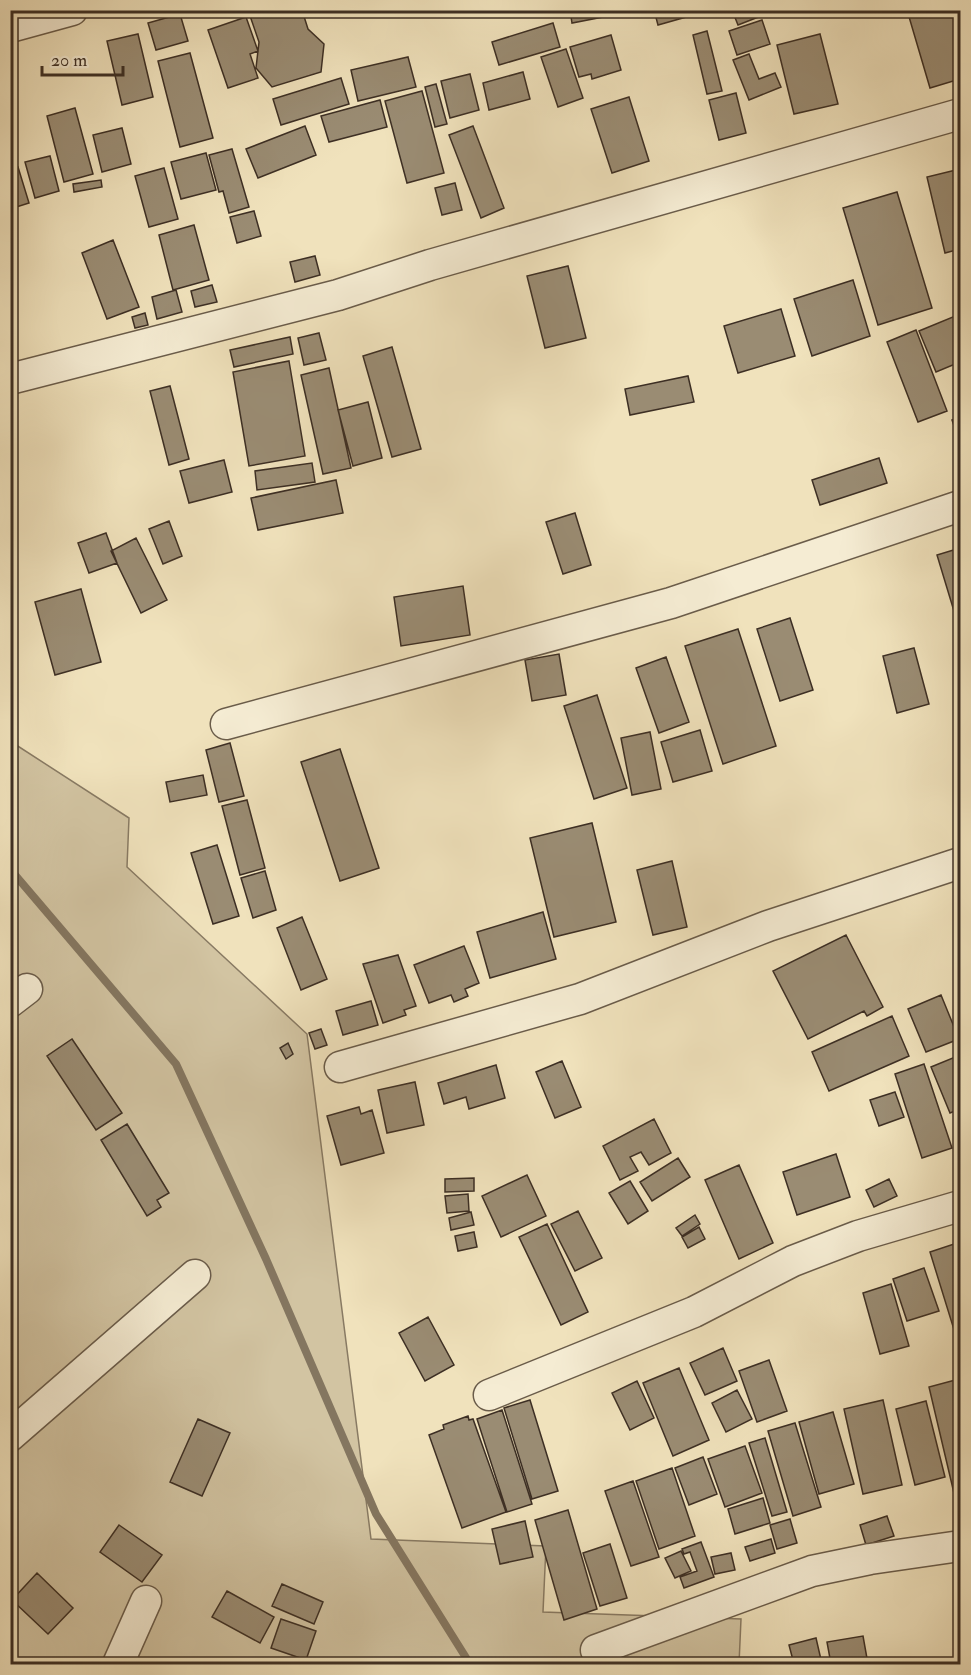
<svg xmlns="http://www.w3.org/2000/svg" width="971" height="1675" font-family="'IM FELL Double Pica',serif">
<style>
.green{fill:#d2c4a2;stroke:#887a63;stroke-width:1.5}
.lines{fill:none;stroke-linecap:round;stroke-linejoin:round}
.stream{stroke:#847660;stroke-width:8}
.building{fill:#9a8c73;stroke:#3d2f24;stroke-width:1.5}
.minor-casing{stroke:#6a5c4a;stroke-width:33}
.minor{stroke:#f5ecd3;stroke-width:30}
</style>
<rect width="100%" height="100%" fill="#f0e2bc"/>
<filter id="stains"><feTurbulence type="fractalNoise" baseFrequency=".00333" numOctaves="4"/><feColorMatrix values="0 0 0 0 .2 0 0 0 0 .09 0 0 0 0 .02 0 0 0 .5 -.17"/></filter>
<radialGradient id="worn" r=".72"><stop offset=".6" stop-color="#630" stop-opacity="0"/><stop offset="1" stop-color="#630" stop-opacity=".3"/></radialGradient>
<path class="green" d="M10 741 129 818 127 867 307 1034 371 1539 546 1546 543 1612 741 1619 739 1664H11Z"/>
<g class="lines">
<path class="stream" d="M10 869 176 1064 266 1259 376 1514 470 1664"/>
</g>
<path class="building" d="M248 10H302L308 29 324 44 321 72 272 87 256 68 259 42Z
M570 10H613L614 15 572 23Z
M654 10H711L658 25Z
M732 10H759L761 16 738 25Z
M907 10H960V79L930 88Z
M180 14 188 41 156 50 148 23Z
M246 17 258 51 250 54 258 78 228 88 208 30Z
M762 20 770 44 737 55 729 31Z
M553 23 560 47 499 65 492 42Z
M707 31 722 91 707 94 693 35Z
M138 34 153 97 122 105 107 41Z
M820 34 838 104 794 114 777 45Z
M611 35 621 70 592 79 591 74 579 77 570 47Z
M566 49 583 98 558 107 541 57Z
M190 53 213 138 180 147 158 61Z
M749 54 759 79 775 73 781 87 749 100 733 60Z
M408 57 416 87 358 101 351 70Z
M523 72 530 99 489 110 483 83Z
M470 74 479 110 450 118 441 81Z
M341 78 349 104 281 125 273 99Z
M436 84 447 124 435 127 425 87Z
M422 91 444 173 407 183 385 101Z
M736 93 746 133 719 140 709 100Z
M629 97 649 161 612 173 591 109Z
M380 100 387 127 329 142 321 116Z
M75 108 93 174 64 182 47 116Z
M305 126 316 155 258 178 246 149Z
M473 126 504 208 481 218 449 135Z
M122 128 131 164 102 172 93 135Z
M232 149 249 207 229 213 223 191 219 192 209 155Z
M206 153 216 190 181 199 171 162Z
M50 156 59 191 35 198 25 162Z
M18 167 29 203 10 209V170Z
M164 168 178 219 149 227 135 176Z
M960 169V249L945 253 927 177Z
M101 180 102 187 74 192 73 184Z
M455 183 462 210 442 215 435 188Z
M897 192 932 308 878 325 843 208Z
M254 211 261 236 237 243 230 217Z
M194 225 209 280 173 290 159 235Z
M113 240 139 307 107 319 82 253Z
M315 256 320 275 295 282 290 262Z
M568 266 586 338 545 348 527 276Z
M853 280 870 336 812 356 794 299Z
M212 285 217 302 195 307 191 291Z
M176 290 182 312 157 319 152 297Z
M781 309 795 356 738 373 724 326Z
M145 313 148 325 135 328 132 317Z
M960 314V362L936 372 919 331Z
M916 330 947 411 918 422 887 342Z
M319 333 326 360 304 365 298 338Z
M290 337 293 354 234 367 230 350Z
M392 347 421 449 392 457 363 356Z
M289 361 305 456 249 466 233 372Z
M329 368 351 468 323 474 301 375Z
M688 376 694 402 630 415 625 389Z
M170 386 189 459 169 465 150 391Z
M368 402 382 458 353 466 338 410Z
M960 417V443L952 420Z
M879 458 887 483 820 505 812 480Z
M224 460 232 492 189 503 180 471Z
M312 463 315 482 257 490 255 471Z
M336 480 343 513 258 530 251 498Z
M575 513 591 565 563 574 546 522Z
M169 521 182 556 163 564 149 529Z
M106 533 117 563 89 573 78 543Z
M136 538 167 600 141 613 111 551Z
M960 548V631L937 555Z
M463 586 470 635 401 646 394 597Z
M81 589 101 662 55 675 35 602Z
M790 618 813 690 780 701 757 629Z
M738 629 776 746 723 764 685 646Z
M914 648 929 704 897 713 883 656Z
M559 654 566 695 532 701 525 660Z
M666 657 689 722 659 733 636 668Z
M597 695 627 788 594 799 564 706Z
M700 730 712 771 673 782 661 742Z
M650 732 661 789 632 795 621 738Z
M230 743 244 796 219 802 206 750Z
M340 749 379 868 340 881 301 762Z
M203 775 207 795 170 802 166 782Z
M247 800 265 868 240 875 222 806Z
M592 823 616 922 554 937 530 838Z
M217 845 239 916 213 924 191 853Z
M672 861 687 927 653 935 637 870Z
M265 871 276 910 253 918 241 878Z
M543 912 556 959 490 978 477 932Z
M302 917 327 979 301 990 277 928Z
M846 935 883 1007 867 1016 864 1011 808 1039 773 971Z
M464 946 479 983 465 989 468 996 454 1002 451 995 429 1003 414 965Z
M398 955 416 1006 404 1010 406 1015 383 1023 363 964Z
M941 995 959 1039 926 1052 908 1009Z
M371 1001 378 1025 343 1035 336 1011Z
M892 1016 909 1056 829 1091 812 1052Z
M321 1029 327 1045 315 1049 309 1033Z
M72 1039 122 1113 96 1130 47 1056Z
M288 1043 293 1054 286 1059 280 1048Z
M960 1055V1109L950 1113 931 1067Z
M562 1061 581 1107 555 1118 536 1072Z
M924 1064 952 1148 922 1158 895 1074Z
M496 1065 505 1098 469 1109 466 1097 444 1104 438 1083Z
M415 1082 424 1125 387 1133 378 1090Z
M895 1092 904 1117 879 1126 870 1100Z
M359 1107 361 1114 372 1110 384 1153 341 1165 327 1116Z
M654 1119 671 1153 649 1165 641 1152 630 1157 638 1171 620 1180 603 1146Z
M127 1124 169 1193 157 1200 161 1207 147 1216 101 1140Z
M836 1154 850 1197 797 1215 783 1172Z
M678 1158 690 1177 652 1201 640 1182Z
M739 1165 773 1243 739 1259 705 1180Z
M527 1175 546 1216 501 1237 482 1196Z
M474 1178V1191L445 1192V1179Z
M889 1179 897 1196 874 1207 866 1190Z
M630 1181 648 1211 628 1224 609 1193Z
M468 1194 469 1211 447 1213 445 1196Z
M578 1211 602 1258 575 1271 551 1224Z
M471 1212 474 1225 451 1230 449 1218Z
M695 1215 700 1224 682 1236 676 1228Z
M547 1224 588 1312 561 1325 519 1237Z
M699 1227 705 1239 688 1248 682 1237Z
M474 1232 477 1247 458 1251 455 1236Z
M960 1242V1332L955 1333 930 1252Z
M924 1268 939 1311 907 1321 893 1279Z
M891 1284 909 1346 880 1354 863 1293Z
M428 1317 454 1365 425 1381 399 1333Z
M723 1348 737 1381 705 1395 690 1363Z
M769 1360 787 1411 757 1422 739 1371Z
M679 1368 709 1440 673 1456 643 1383Z
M959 1379 960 1505 957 1506 929 1387Z
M637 1381 654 1418 630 1430 612 1393Z
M737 1390 752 1419 726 1432 712 1403Z
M530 1400 558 1491 532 1499 504 1408Z
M883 1400 902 1485 863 1494 844 1409Z
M926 1401 945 1477 915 1485 896 1409Z
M502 1410 532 1504 507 1512 477 1419Z
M833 1412 854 1484 819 1494 799 1422Z
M468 1416 469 1420 473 1419 506 1512 462 1528 429 1435 444 1429 443 1425Z
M198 1419 230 1433 202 1496 170 1482Z
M795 1423 821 1507 793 1516 768 1431Z
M765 1438 787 1512 772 1516 749 1443Z
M745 1446 762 1493 725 1507 708 1459Z
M703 1457 717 1494 689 1505 675 1468Z
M672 1468 695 1536 659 1549 636 1481Z
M633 1481 659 1557 631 1566 605 1491Z
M763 1498 770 1523 735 1534 728 1509Z
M568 1510 597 1609 564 1620 535 1520Z
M887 1516 894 1536 866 1545 860 1525Z
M790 1519 797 1543 777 1549 770 1525Z
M525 1521 533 1557 500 1564 492 1529Z
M119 1525 162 1555 142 1582 100 1552Z
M771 1539 775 1553 750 1561 745 1547Z
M701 1542 714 1577 684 1588 680 1577 697 1571 690 1552 684 1554 682 1549Z
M610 1544 627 1598 600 1606 583 1553Z
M681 1551 691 1571 675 1578 665 1558Z
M731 1553 735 1570 715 1574 711 1557Z
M37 1573 73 1608 48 1634 12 1600Z
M282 1584 323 1602 314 1624 272 1606Z
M227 1591 274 1617 260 1643 212 1617Z
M281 1619 316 1631 306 1660 271 1648Z
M863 1636 868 1664H831L827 1642Z
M816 1638 822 1664H794L789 1645Z"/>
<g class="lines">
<g class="minor-casing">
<path id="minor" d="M10 27 72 10
M10 379 338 295 430 265 960 114
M226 724 671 603 960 506
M10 1002 27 989
M340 1067 580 999 768 926 960 863
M489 1395 694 1312 793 1261 858 1236 960 1206
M10 1436 195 1275
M596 1650 812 1571 870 1559 960 1546
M118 1664 146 1601"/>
</g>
<use href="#minor" class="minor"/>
</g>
<rect width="971" height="1675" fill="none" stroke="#f0e2bc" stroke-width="36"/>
<rect x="12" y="12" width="947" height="1651" fill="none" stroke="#3d2f24" stroke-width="3"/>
<rect x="18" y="18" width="935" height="1639" fill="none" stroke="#3d2f24" stroke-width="1.5"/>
<path d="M42 66v9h81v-9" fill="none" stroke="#3d2f24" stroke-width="3"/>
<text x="51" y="66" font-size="18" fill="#3d2f24" stroke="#f5ecd3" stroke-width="4.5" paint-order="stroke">20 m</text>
<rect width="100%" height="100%" filter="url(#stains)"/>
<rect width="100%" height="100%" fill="url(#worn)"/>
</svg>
